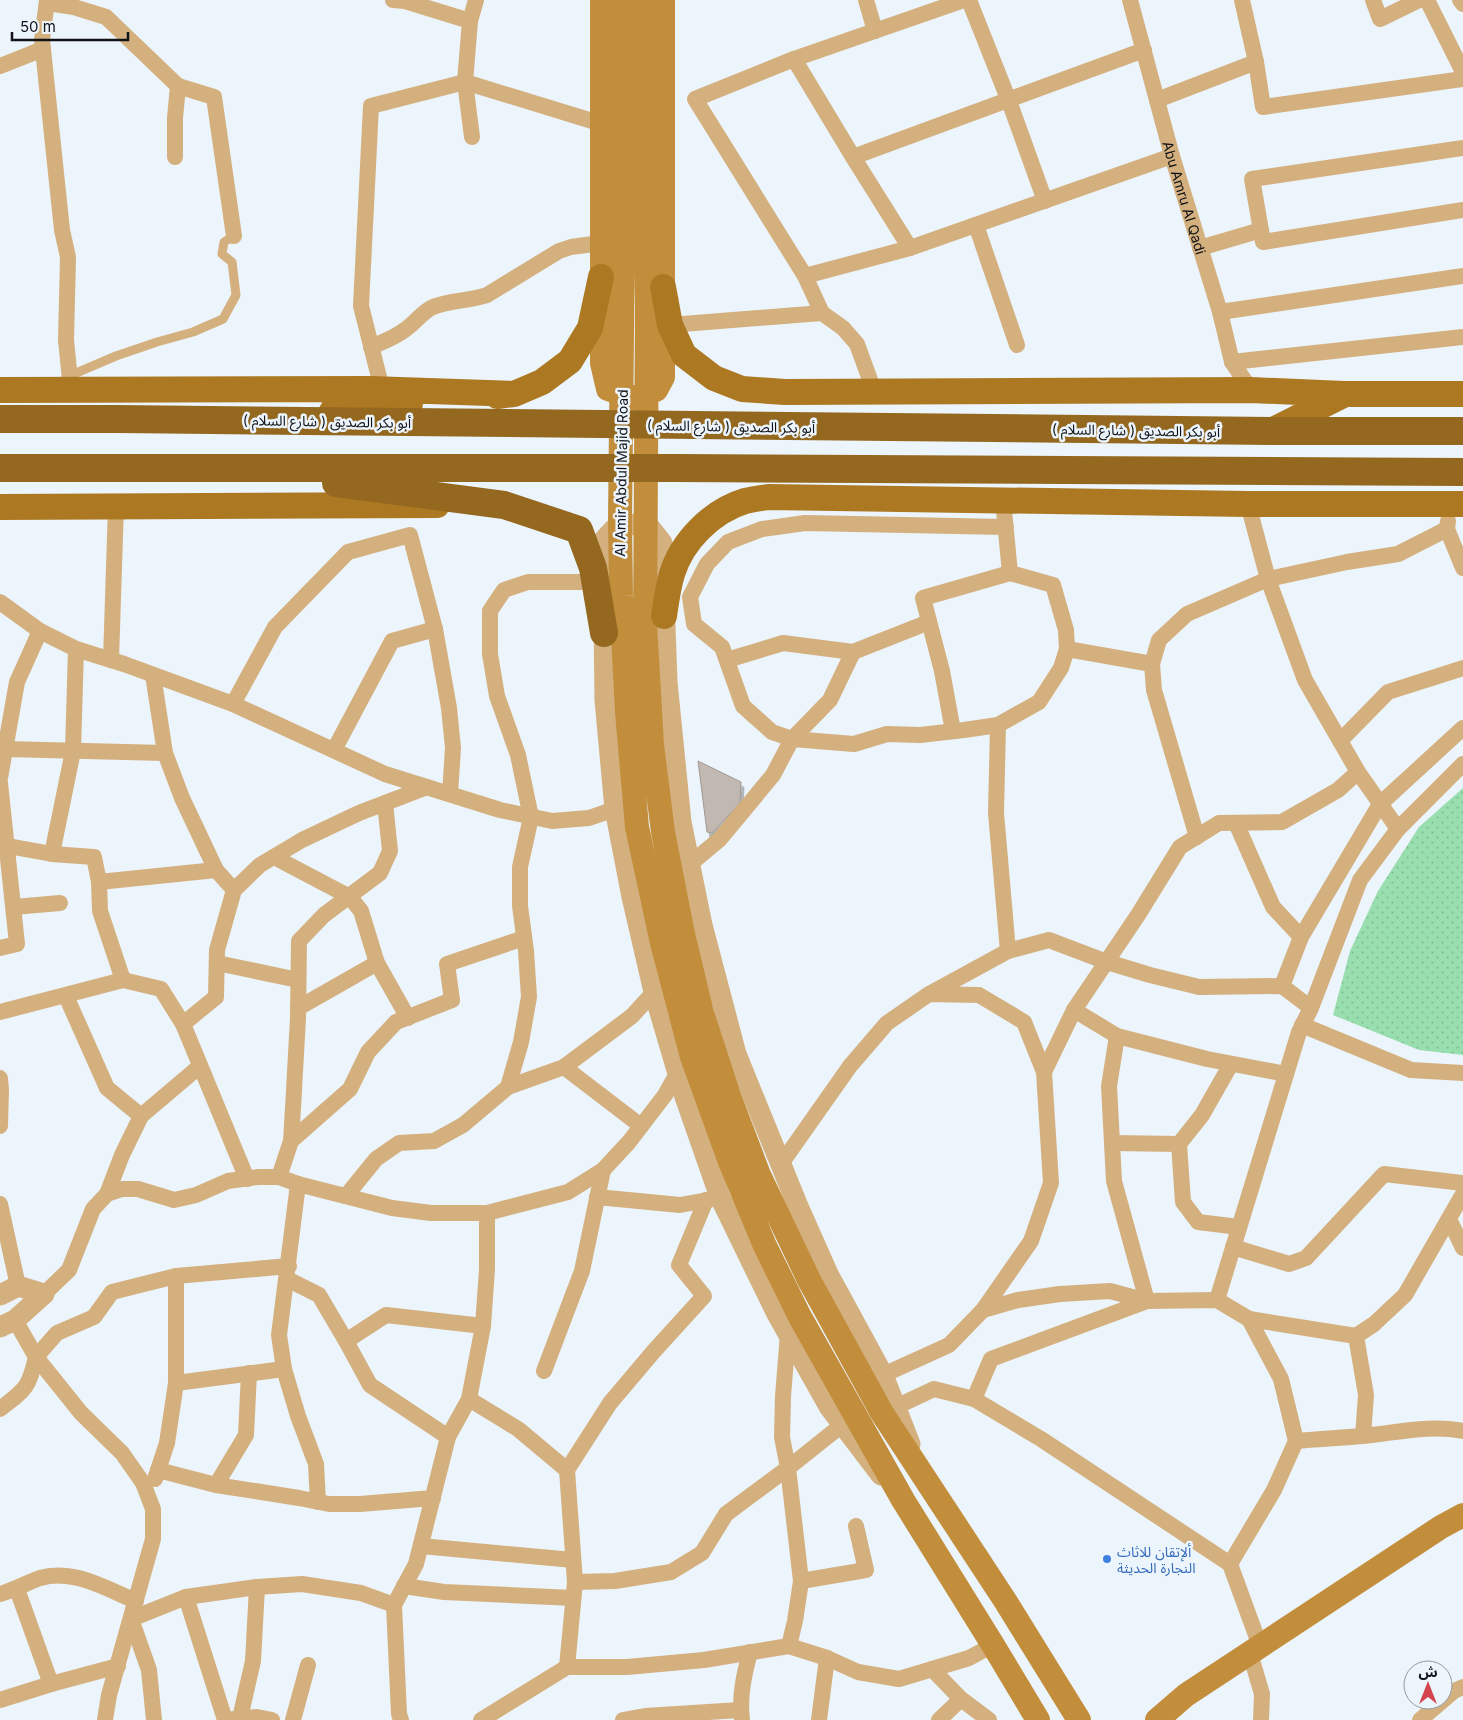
<svg xmlns="http://www.w3.org/2000/svg" width="1463" height="1720" font-family="Inter,'Noto Sans Arabic',sans-serif">
<style>
.park{fill:url(#park-dots)}
.building{fill:#c1b8b2;stroke:#a29993;filter:url(#shadow)}
.lines{fill:none;stroke-linecap:round;stroke-linejoin:round}
.service{stroke:#d4b07f;stroke-width:9}
.minor{stroke:#d4b07f;stroke-width:16}
.tertiary{stroke:#d4b07f;stroke-width:21}
.secondary{stroke:#c38e3c;stroke-width:24}
.primary{stroke:#ac7922;stroke-width:26}
.motorway{stroke:#94681f;stroke-width:28}
.shop-dot{fill:#3f7fe0;stroke:#ecf4fc;stroke-width:2}
.labels{text-anchor:middle;dominant-baseline:central;stroke-width:5;stroke-linejoin:round;paint-order:stroke}
.street-label{font-size:14px;fill:#111316;stroke:#ecf4fc}
.shop-label{font-size:14px;fill:#366cbe;stroke:#ecf4fc;text-anchor:start}
</style>
<defs>
<pattern id="park-dots" width="8" height="8" patternUnits="userSpaceOnUse" patternTransform="scale(1.25)"><rect width="8" height="8" fill="#99deaf"/><path d="M2 2h.1M6 6h.1" fill="none" stroke="#83be96" stroke-width="1.8" stroke-linecap="round"/></pattern>
<filter id="shadow"><feDropShadow dx="3" dy="5.5" stdDeviation="0" flood-color="#0004"/></filter>
</defs>
<rect width="100%" height="100%" fill="#ecf4fc"/>
<path class="park" d="M1463 788V1055L1419 1050 1333 1015 1350 951 1378 891 1419 827Z"/>
<path class="building" d="M698 761 741 782 740 803 712 833 707 832Z"/>
<g class="lines">
<path class="service" d="M69 376 116 356 157 342 193 332 223 319 236 295 232 262 222 254 224 242 234 236"/>
<g class="minor">
<path d="M47 0 42 40 62 230 68 257 66 340 71 390"/>
<path d="M393 0 405 1 470 21"/>
<path d="M866 0 875 31"/>
<path d="M969 0 1009 101 1045 201"/>
<path id="s1" d="M1130 0 1172 156 1220 312 1232 362 1251 390"/>
<path d="M1373 0 1380 19 1419 0"/>
<path d="M1427 0 1463 72"/>
<path d="M1460 0 1463 4"/>
<path d="M47 3 74 7 106 17 178 86 214 97 234 236"/>
<path d="M794 59 853 157 910 248"/>
<path d="M1256 62 1263 107 1463 79"/>
<path d="M0 66 43 49"/>
<path d="M1157 100 1256 62 1242 0"/>
<path d="M472 137 465 82 470 21 476 0"/>
<path d="M1463 148 1252 179 1263 242 1463 210"/>
<path d="M175 157V118L178 86"/>
<path d="M853 157 1144 50"/>
<path d="M976 225 1017 345"/>
<path d="M1200 248 1261 230"/>
<path d="M805 276 910 248 1172 156"/>
<path d="M1220 312 1463 276"/>
<path d="M670 325 822 313"/>
<path d="M371 347C383 342 396 337 406 329 416 322 422 312 433 307 450 300 470 301 487 295L559 251 571 247 601 243"/>
<path d="M1232 362 1463 337"/>
<path d="M382 389 361 306 371 106 465 82 602 124"/>
<path d="M874 391 857 344 843 328 822 313 805 276 695 99 794 59 964 0"/>
<path d="M1003 500 1010 573 1053 585 1066 630 1067 649 1061 668 1039 702 998 725 964 730 920 735 887 734 854 744 792 739 772 732 743 706 722 647 694 624 690 597 707 564 728 542 762 529 805 523 1006 527"/>
<path d="M1248 504 1268 579 1305 680 1358 772 1398 829"/>
<path d="M1448 521 1447 529 1463 568"/>
<path d="M0 602 40 631 76 649 124 664 233 704 385 774 500 810 552 821 589 818 615 809"/>
<path d="M1067 649 1152 664"/>
<path d="M111 660 116 506"/>
<path d="M727 660 783 643 853 652 929 622"/>
<path d="M153 675 165 753 182 798 216 870 234 890"/>
<path d="M233 704 275 627 348 552 410 535 435 629 449 708 453 748 450 794"/>
<path d="M998 725 996 813 1008 951"/>
<path d="M953 731 942 671 923 598 1010 573"/>
<path d="M1340 741 1388 692 1463 668"/>
<path d="M5 749 165 753"/>
<path d="M334 750 392 641 435 629"/>
<path d="M0 778 17 682 40 631"/>
<path d="M0 783 17 944 0 948"/>
<path d="M1236 823 1273 907 1301 937"/>
<path d="M1197 837 1154 690 1152 664 1159 640 1187 614 1268 579 1347 562 1398 554 1447 529"/>
<path d="M0 846H8L52 854 94 857 99 882 216 870"/>
<path d="M52 854 73 751 76 649"/>
<path d="M274 857 350 897 361 911 377 963 408 1018"/>
<path d="M690 864 720 839 773 775 792 739 830 700 853 652"/>
<path d="M99 882 100 911 123 980"/>
<path d="M14 907 60 903"/>
<path d="M217 963 298 980"/>
<path d="M931 993 1008 951 1049 940 1107 962 1150 975 1199 987 1282 986"/>
<path d="M66 996 107 1088 141 1116"/>
<path d="M298 1008 377 963"/>
<path d="M1311 1008 1282 986 1301 937 1380 804 1463 728"/>
<path d="M1074 1010 1117 1036 1207 1059 1286 1074"/>
<path d="M0 1012 123 980 161 989 183 1024 247 1179"/>
<path d="M183 1024 216 997 217 950 234 890 260 865 302 840 359 813 427 787"/>
<path d="M1302 1025 1411 1070 1463 1073"/>
<path d="M1117 1036 1109 1086 1114 1181 1147 1301"/>
<path d="M1231 1064 1202 1115 1179 1144 1183 1202 1198 1222 1239 1227"/>
<path d="M564 1067 641 1126"/>
<path d="M1044 1072 1074 1010 1138 915 1180 847 1219 823 1282 822 1338 790 1358 772"/>
<path d="M0 1078 1 1090 0 1126"/>
<path d="M508 1087 521 1042 529 997 526 951 520 906V867L531 817 518 755 497 696 490 654V611L504 590 528 582H581"/>
<path d="M291 1141 350 1089 368 1052 396 1022 452 1000 447 964 524 938"/>
<path d="M1112 1143 1179 1144"/>
<path d="M781 1164 850 1066 887 1023 929 994 979 995 1024 1022 1044 1072 1051 1183 1031 1241 983 1310 949 1345 872 1380"/>
<path d="M279 1177 291 1141 293 1108 298 1018 299 941 324 915 380 873 390 851 385 803"/>
<path d="M298 1184 279 1335 284 1369 298 1416 316 1464 318 1502"/>
<path d="M107 1194 122 1155 141 1116 200 1066"/>
<path d="M346 1196 376 1159 399 1143 434 1141 463 1125 508 1087 564 1067 632 1016 654 992"/>
<path d="M597 1197 680 1205 713 1199"/>
<path d="M0 1204 18 1286"/>
<path d="M1449 1219 1463 1248"/>
<path d="M1233 1247 1289 1264 1306 1258 1384 1174 1463 1183"/>
<path d="M287 1279 319 1295 346 1341 386 1315 483 1326"/>
<path d="M44 1294 69 1270 93 1209 107 1194 122 1189H138L174 1200 196 1195 228 1181 258 1177H279L298 1184 392 1208 431 1213H487L568 1192 603 1170 629 1142 665 1095 678 1072"/>
<path d="M1217 1300 1299 1032 1311 1008 1360 880 1398 829 1463 764"/>
<path d="M983 1310 1018 1300 1060 1294 1110 1291 1147 1301"/>
<path d="M1249 1319 1356 1336 1374 1324 1405 1295 1463 1194"/>
<path d="M788 1334 783 1396 782 1437 788 1468 801 1581 795 1621 789 1646"/>
<path d="M1356 1336 1366 1395 1363 1436"/>
<path d="M346 1341 370 1385 448 1437"/>
<path d="M544 1371 582 1271 603 1170"/>
<path d="M176 1383 284 1369"/>
<path d="M469 1399 518 1429 567 1470"/>
<path d="M974 1399 991 1359 1147 1301 1217 1300 1249 1319 1281 1379 1296 1441 1274 1490 1230 1564"/>
<path d="M0 1409C25 1390 29 1388 36 1357L15 1320"/>
<path d="M887 1411 934 1389 974 1399 1041 1439 1230 1564 1260 1646"/>
<path d="M1296 1441C1318 1439 1340 1438 1362 1436 1396 1433 1429 1424 1463 1431"/>
<path d="M158 1470 216 1485 299 1498 329 1504H360L433 1498"/>
<path d="M155 1479 167 1443 176 1383V1276"/>
<path d="M216 1485 246 1435 249 1373"/>
<path d="M421 1546 573 1560"/>
<path d="M801 1581 866 1570 856 1526"/>
<path d="M575 1582 615 1581 671 1572 702 1553 726 1514 788 1468 842 1425"/>
<path d="M404 1586 444 1592 573 1598"/>
<path d="M17 1589 51 1684"/>
<path d="M0 1594C14 1590 26 1583 40 1578 73 1568 106 1589 136 1601"/>
<path d="M186 1597 225 1720 257 1717 272 1720"/>
<path d="M1250 1653 1262 1694 1261 1720"/>
<path d="M567 1667 575 1582 567 1470 610 1403 654 1351 704 1296 679 1265 706 1200"/>
<path d="M932 1669 961 1699 989 1720"/>
<path d="M0 1700 51 1684 118 1666"/>
<path d="M240 1718 253 1661 257 1587"/>
<path d="M105 1720 109 1695 153 1539V1509L143 1483 122 1453 81 1413 36 1357 57 1333 94 1317 112 1292 176 1276 289 1266"/>
<path d="M154 1720 149 1670 131 1619 186 1597 257 1587 302 1584 361 1593 394 1605"/>
<path d="M293 1720 308 1665"/>
<path d="M401 1720 399 1714 394 1605 416 1564 448 1437 469 1399 483 1326 487 1269V1213"/>
<path d="M481 1720 567 1667H627L704 1660 789 1646 827 1658 858 1672 899 1679 969 1658 993 1645"/>
<path d="M623 1720 645 1716 740 1710"/>
<path d="M742 1720C739 1696 744 1675 750 1652"/>
<path d="M819 1720 827 1658"/>
<path d="M939 1720 961 1699"/>
<path d="M1420 1720 1454 1691 1463 1687"/>
</g>
<path class="tertiary" d="M604 584 603 541 614 529 631 524 651 529 662 543 667 682 681 822 702 925 736 1054 797 1204 828 1274 883 1375 910 1444
M604 617 605 700 615 809 632 897 654 992 684 1094 720 1197 776 1312 830 1408 881 1475
M0 1295 18 1286 44 1294 15 1320 0 1327"/>
<path class="secondary" d="M602 0V363L608 389 633 398 656 390 663 377V0
M621 0 623 244 620 520 621 596 627 712 637 827 662 943 692 1057 730 1162 765 1246 800 1317 903 1500 993 1645 1038 1720
M644 0 647 307 645 624 652 745 663 832 683 934 702 1013 729 1096 759 1175 809 1280 882 1413 1006 1602 1079 1720
M1157 1720 1186 1695 1441 1527 1463 1515"/>
<path class="primary" d="M663 287 670 325 684 355 714 378 742 389 785 392 1251 390 1344 394H1463
M0 390 370 389 514 394
M497 396 514 394 542 382 570 361 590 328 601 277
M332 411 410 404
M1271 431 1343 395
M0 507 437 505
M664 616C666 602 668 587 672 574 682 541 712 511 745 501 752 499 761 498 768 497L1248 504H1463"/>
<path class="motorway" d="M0 419H118L1271 431H1463
M0 468H676L1463 472
M336 483 504 505 579 530 593 568 604 633"/>
</g>
<circle class="shop-dot" cx="1107" cy="1559" r="5"/>
<g class="labels">
<g class="street-label">
<text stroke="none"><textPath href="#s1" startOffset="205">Abu Amru Al Qadi</textPath></text>
<text transform="translate(327 421) rotate(1)">( شارع السلام ) أبو بكر الصديق</text>
<text transform="translate(731 426) rotate(1)">( شارع السلام ) أبو بكر الصديق</text>
<text transform="translate(1136 430) rotate(1)">( شارع السلام ) أبو بكر الصديق</text>
<text transform="translate(621 473) rotate(-89)">Al Amir Abdul Majid Road</text>
</g>
<g class="shop-label">
<text x="1117" y="1551">ألإتقان للاثاث<tspan x="1117" dy="16">النجارة الحديثة</tspan></text>
</g>
</g>
<g transform="translate(1428 1685)"><circle r="24" fill="#ecf4fc" stroke="#949aa0"/>
<path d="M0-4L9 19L0 12L-9 19Z" fill="#d4444d"/>
<text y="-8" font-size="14" font-weight="bold" text-anchor="middle" fill="#111316">ش</text>
</g>
<path d="M12 32v8h116v-8" fill="none" stroke="#111316" stroke-width="2.5"/>
<text x="20" y="32" font-size="15" fill="#111316" stroke="#ecf4fc" stroke-width="4" paint-order="stroke">50 m</text>
</svg>
